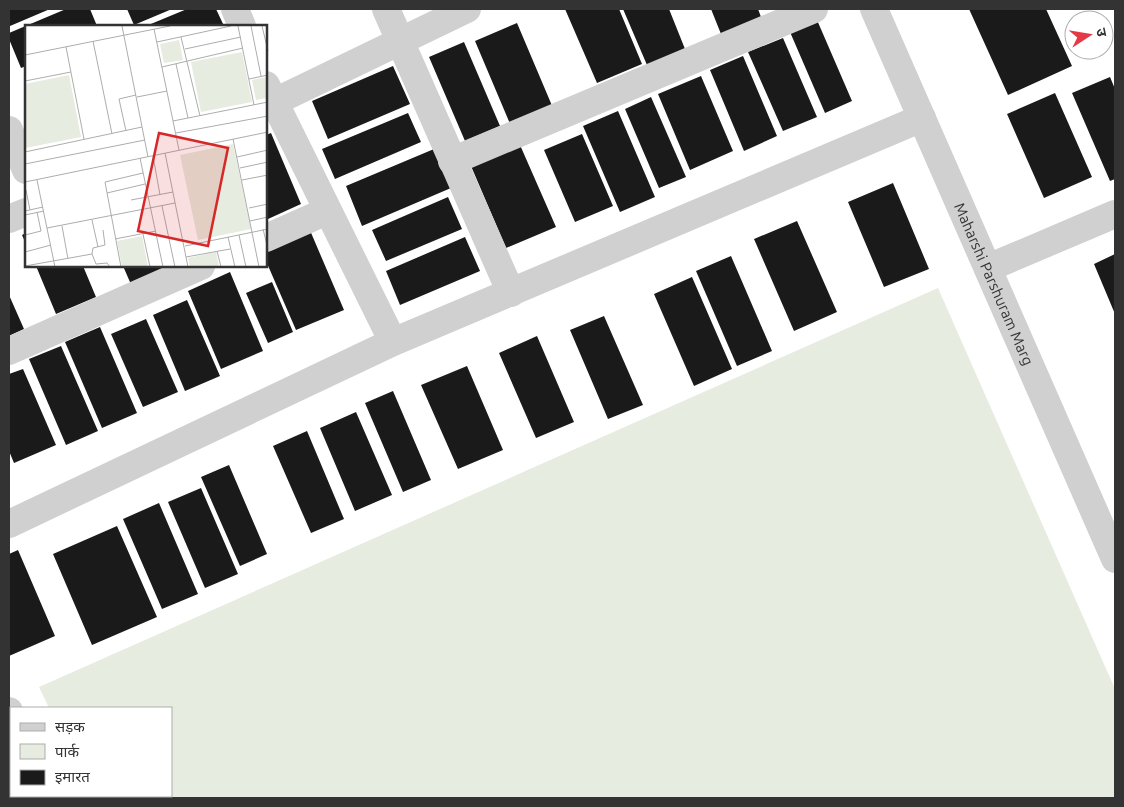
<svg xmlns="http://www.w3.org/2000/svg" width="1124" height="807" font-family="Ubuntu,'Noto Sans Devanagari',sans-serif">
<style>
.green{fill:#e6ecdf}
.building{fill:#1a1a1a}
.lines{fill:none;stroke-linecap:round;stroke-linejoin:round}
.minor{stroke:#d0d0d0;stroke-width:28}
.labels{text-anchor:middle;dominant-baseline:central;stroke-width:5;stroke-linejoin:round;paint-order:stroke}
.street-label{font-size:15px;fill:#333;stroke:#fff}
.inset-road{fill:none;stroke:#adadad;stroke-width:1}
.view{fill:#d62828;fill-opacity:0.15;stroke:#d62828;stroke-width:2.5}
.inset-edge{fill:none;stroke:#333;stroke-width:2.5}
</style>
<rect width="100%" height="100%" fill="#fff"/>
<path class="green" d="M938 288 1115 689V798H88L87 796H171V708H49L39 687Z"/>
<path class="building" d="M9 9H50L10 26Z
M66 9H90L97 26H26V66L21 68 9 39V33Z
M127 9H172L134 25Z
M187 9H216L224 26H146Z
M565 9H619L642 64 597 83Z
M623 9H669L685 49 647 65Z
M711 9H758L761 17 721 34Z
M969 9H1046L1072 66 1008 95Z
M817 20 852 101 825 113 790 32Z
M517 23 553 108 511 126 475 41Z
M783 38 817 117 783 131 748 52Z
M464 42 500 126 465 141 429 57Z
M743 56 777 136 744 151 710 70Z
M393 66 410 104 328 139 312 101Z
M701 76 733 151 690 170 658 94Z
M1110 77 1115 89V179L1110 181 1072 93Z
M1055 93 1092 177 1044 198 1007 114Z
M651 97 686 177 659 188 625 109Z
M618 111 655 197 620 212 583 126Z
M408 113 421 142 335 179 322 149Z
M271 133 301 204 268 219 266 135Z
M582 134 613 206 575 222 544 150Z
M520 145 556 227 506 248 471 166Z
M434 149 451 188 362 226 346 186Z
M893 183 929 269 884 287 848 202Z
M448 197 462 229 386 261 372 230Z
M797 221 837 312 794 331 754 239Z
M309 228 344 310 296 330 266 261V247Z
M26 233V244L22 235Z
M465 237 480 271 400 305 386 271Z
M1115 254V314L1094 264Z
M731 256 772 351 737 366 696 271Z
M36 266H83L96 297 56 314Z
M123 266H172L133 289Z
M230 272 263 351 221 369 188 291Z
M692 277 732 369 694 386 654 294Z
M272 282 293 332 268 343 246 293Z
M9 295 24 329 9 336Z
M187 300 220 376 185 391 153 315Z
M604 316 643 405 608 419 570 330Z
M146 319 178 392 143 407 111 334Z
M100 327 137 413 102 428 65 342Z
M537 336 574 422 536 438 499 353Z
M61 346 98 431 66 445 29 359Z
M467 366 503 450 458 469 421 385Z
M23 369 56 445 14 463 9 451V374Z
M393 391 431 480 403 492 365 403Z
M356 412 392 495 355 511 320 428Z
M307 431 344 519 311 533 273 446Z
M229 465 267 554 240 566 201 477Z
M201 488 238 574 205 588 168 502Z
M159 503 198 594 162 609 123 519Z
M117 526 157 617 92 645 53 554Z
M18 550 55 636 9 656V554Z"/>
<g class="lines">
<g class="minor">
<path d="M235 9 242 26"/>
<path d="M386 9 511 293"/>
<path id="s1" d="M874 9 1115 559"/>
<path d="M266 85 393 342"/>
<path d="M266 106 467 9"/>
<path d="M9 130 26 170"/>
<path d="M452 161 814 9"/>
<path d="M9 219 26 212"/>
<path d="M266 238 327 211"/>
<path d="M988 268 1115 214"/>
<path d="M9 351 201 266"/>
<path d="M9 524 393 342 922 118"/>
<path d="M9 711 11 717"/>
<path d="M46 796 47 798"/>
</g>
</g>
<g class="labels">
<g class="street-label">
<text stroke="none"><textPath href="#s1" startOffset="300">Maharshi Parshuram Marg</textPath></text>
</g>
</g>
<g transform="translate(25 25)">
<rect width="242" height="242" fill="#fff"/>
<path d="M154 15 158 35 139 38 135 19ZM217 27 227 77 176 87 166 37ZM44 50 56 112 0 123V59ZM242 52V73L231 75 227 55ZM208 119 226 204 173 215 155 130ZM117 211 123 242H97L92 216ZM191 227 194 242H165L163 233Z" fill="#e6ecdf"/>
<path class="inset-road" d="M97 1 123 132M213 1 229 80M226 1 236 51M237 1 243 26M129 4 154 125M156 12 175 91M68 16 87 109M132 17 206 1M41 22 59 114M160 24 216 12M0 30 145 1M151 39 163 93M137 42 218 23M224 54 243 50M0 56 46 47M112 72 142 66M148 96 243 77M101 106 94 74 111 70M151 108 243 91M208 114 234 242M0 127 117 102M140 128 163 242M128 131 135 170M212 132 243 125M115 133 138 242M0 139 120 115M215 143 243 137M12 155 30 242M217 155 243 150M0 157 243 107M1 165 5 185M82 168 120 159M106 175 148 167M137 181 150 242M224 183 243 179M0 186 18 182M0 190 19 186M67 195 73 222M225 196 243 192M37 201 43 234M22 203 150 178M238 204 243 224M118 209 125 242M0 210 16 206 12 187M214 210 221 242M203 212 210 242M90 214 131 206M160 221 243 204M192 226 196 242M0 227 26 220M67 229 68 223 80 220 78 205M161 232 205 224M0 241 67 229 71 239 82 238 85 242M96 242 80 157 118 148"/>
<path class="view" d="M134 108 203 123 183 221 113 206Z"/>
<rect width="242" height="242" class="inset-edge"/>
</g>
<rect width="1124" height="807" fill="none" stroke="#333333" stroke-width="20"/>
<rect x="10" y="707" width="162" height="90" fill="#ffffff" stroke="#adadad"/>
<rect x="20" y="723" width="25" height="8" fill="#d0d0d0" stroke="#adadad"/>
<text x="55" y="732" font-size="15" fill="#333333">सड़क</text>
<rect x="20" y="744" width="25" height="15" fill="#e6ecdf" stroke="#adadad"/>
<text x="55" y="757" font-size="15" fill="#333333">पार्क</text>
<rect x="20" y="770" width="25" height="15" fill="#1a1a1a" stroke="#adadad"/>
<text x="55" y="782" font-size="15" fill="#333333">इमारत</text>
<g transform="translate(1089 35) rotate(78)"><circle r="24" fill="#ffffff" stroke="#adadad"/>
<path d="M0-4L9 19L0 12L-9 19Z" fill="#e63946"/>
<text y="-8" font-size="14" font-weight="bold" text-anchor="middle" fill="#333333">उ</text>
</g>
</svg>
